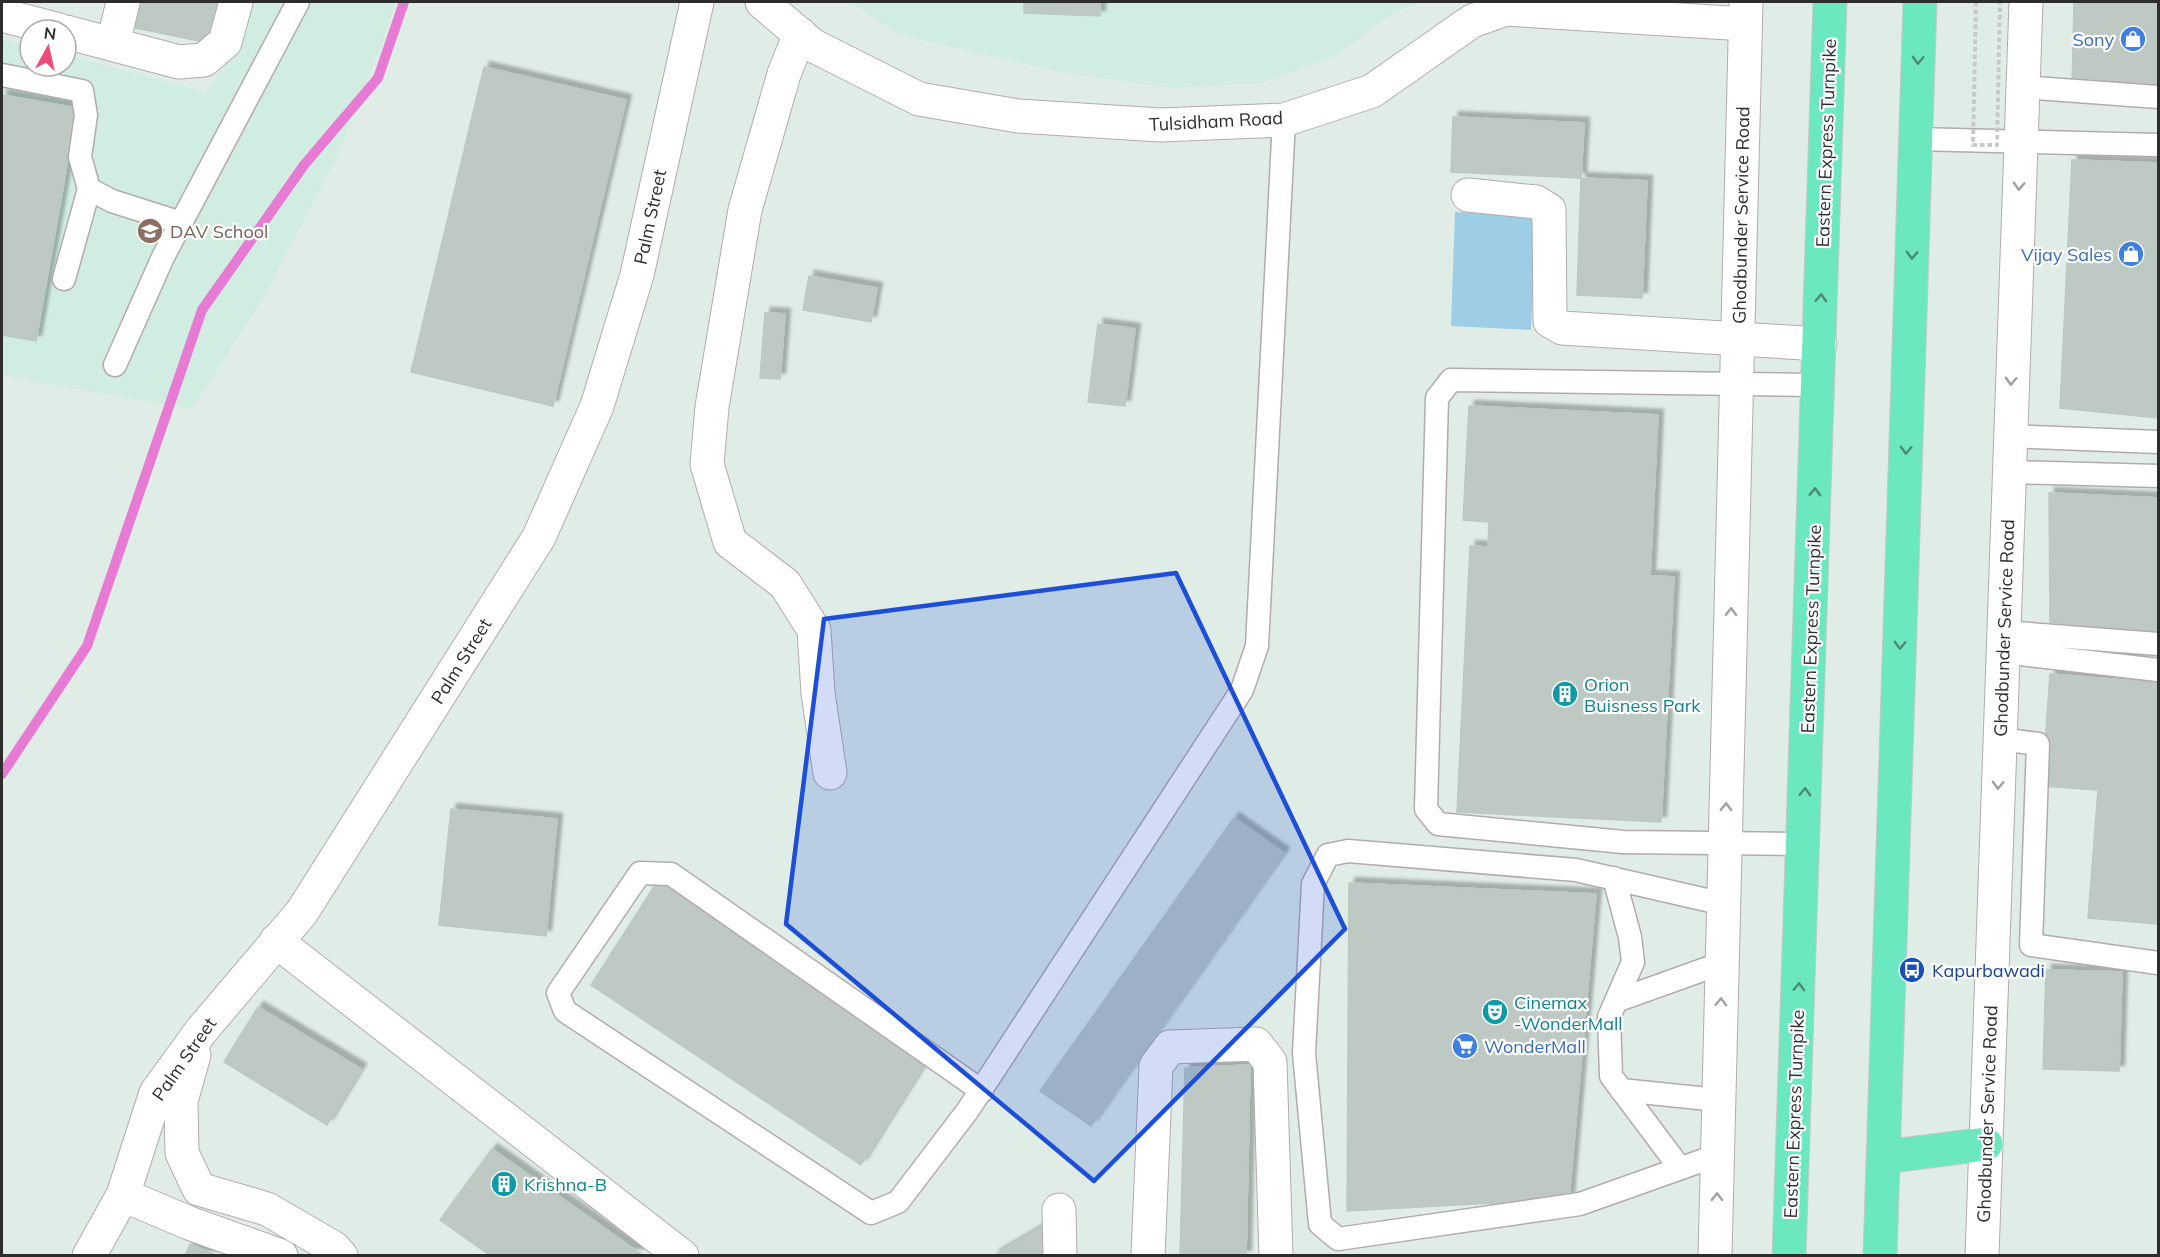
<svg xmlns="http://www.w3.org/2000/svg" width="2160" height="1257" font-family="Mulish,sans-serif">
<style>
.education{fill:#d1ede2}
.pitch{fill:#9ecde6}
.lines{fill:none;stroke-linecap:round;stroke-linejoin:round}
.stream{stroke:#e77bd4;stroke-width:10}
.building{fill:#bfc9c4;stroke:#bac9c2;stroke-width:1.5;filter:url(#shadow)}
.service-casing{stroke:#b4aaad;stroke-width:25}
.minor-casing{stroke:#b4aaad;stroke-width:35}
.tertiary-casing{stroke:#b4aaad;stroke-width:35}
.primary-casing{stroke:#c8c8c8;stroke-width:35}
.service{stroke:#fff;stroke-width:22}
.minor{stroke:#fff;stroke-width:33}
.tertiary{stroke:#fff;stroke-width:33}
.primary{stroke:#6be8c0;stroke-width:33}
.path-bridge{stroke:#c8c8c8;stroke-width:4;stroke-dasharray:4.5 3;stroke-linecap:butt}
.oneway{stroke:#4c8a76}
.oneway2{stroke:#a0a0a0}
.marked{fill:#1d4ed8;fill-opacity:0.2;stroke:#1d4ed8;stroke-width:4.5;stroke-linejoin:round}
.labels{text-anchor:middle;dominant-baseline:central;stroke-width:4.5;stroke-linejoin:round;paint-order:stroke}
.shop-label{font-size:18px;fill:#366cbe;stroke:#fff;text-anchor:end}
.street-label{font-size:18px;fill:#2d2d2d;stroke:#fff}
.education-label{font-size:18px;fill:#785e54;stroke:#fff;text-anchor:start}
.culture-label{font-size:18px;fill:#0d838f;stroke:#fff;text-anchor:start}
.transit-label{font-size:18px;fill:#164399;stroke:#fff;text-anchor:start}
</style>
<defs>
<filter id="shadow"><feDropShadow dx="5.5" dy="-5.5" stdDeviation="1.5" flood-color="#0004"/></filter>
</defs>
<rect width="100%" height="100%" fill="#e0ede7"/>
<path class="education" d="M252 2H395L382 43 335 161 262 300 192 409 2 376V39L30 46V66H66V55L206 92 238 46Z
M850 2H1422L1393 13 1336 56 1261 83 1171 88 1060 72 900 35Z"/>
<path class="pitch" d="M1455 212 1536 216 1531 330 1451 326Z"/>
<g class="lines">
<path class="stream" d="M2 774 87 646 202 310 304 165 378 78 404 2"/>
</g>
<path class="building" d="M131 2H219L209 43 125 26Z
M1024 2H1100V16L1024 13Z
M2074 2H2158V91L2072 88Z
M484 67 626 100 553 406 411 372Z
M2 95 77 108 36 341 2 335Z
M1453 117 1584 123 1581 178 1451 172Z
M2072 160 2158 163V418L2060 408Z
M1581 178 1647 181 1642 298 1577 295Z
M809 276 877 288 871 322 803 310Z
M765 313 785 314 780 379 760 378Z
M1098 324 1135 329 1125 406 1088 402Z
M1469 406 1658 415 1650 576 1674 577 1661 822 1457 812 1470 546 1488 547 1489 522 1463 520Z
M2049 493 2158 498V634L2050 622Z
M2050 674 2158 683V924L2088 918 2098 790 2042 786Z
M451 809 557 819 546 936 439 925Z
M1234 818 1284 853 1091 1126 1040 1091Z
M659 879 925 1063 861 1165 591 985Z
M1349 883 1596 894 1569 1199 1347 1211Z
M2046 970 2122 972 2119 1071 2043 1069Z
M258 1007 361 1069 327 1125 224 1062Z
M1250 1065 1246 1256H1180L1185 1068Z
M492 1149 641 1254 491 1256 440 1220Z
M1051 1222 1050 1256H993Z
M190 1244 217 1256H185Z"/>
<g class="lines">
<g class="service-casing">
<path id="service" d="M2 75 82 91 86 115 80 157 89 189 112 201 181 223
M2022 87 2158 97
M1916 139 2158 145
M64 279 89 189
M115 365 163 257 298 2
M2009 436 2158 442
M2009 472 2158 476
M2004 632 2158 644
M2003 652 2158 670
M2000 739 2038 744 2031 945 2158 963
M1804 844 1623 842 1438 824 1426 809 1437 398 1451 380 1818 385
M1614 878 1630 937 1633 962 1609 1017 1611 1076 1680 1168
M1616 1001 1722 963
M1621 1090 1718 1100
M982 1091 671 874 640 873 558 993 565 1011 871 1213 898 1202 968 1110 1242 690 1257 646 1284 120
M1718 1155 1580 1204 1338 1239 1320 1224 1304 1053 1313 884 1328 855 1348 851 1576 870 1724 904"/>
</g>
<g class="minor-casing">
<path id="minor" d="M2 15 59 30
M66 32 179 62 204 60 225 42 236 2
M800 34 784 74 745 210 712 407 707 464 730 542 785 584 814 630 818 693 830 773
M113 44 123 2
M1468 195 1536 202 1549 210 1550 321 1562 328 1820 344
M276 941 682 1256
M194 1055 181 1101 182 1153 199 1189 267 1209 334 1248 341 1256
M123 1195 189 1223 281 1256
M1059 1210 1060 1256
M89 1256 123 1195 156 1093 201 1031 302 912 539 537 597 406 637 275 697 2
M1148 1256 1156 1066 1170 1047 1256 1044 1270 1062 1276 1256"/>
</g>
<g class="tertiary-casing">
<path id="tertiary" d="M762 2 812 45 919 99 1018 116 1160 125 1284 120 1372 91 1472 21 1506 9 1745 24
M1715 1256 1746 2
M1982 1256 2026 2"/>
</g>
<g class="primary-casing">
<path id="primary" d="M1884 1157 1986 1144
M1789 1256 1830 2
M1880 1256 1920 2"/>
</g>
<use href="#service" class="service"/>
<use href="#minor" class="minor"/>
<use href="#tertiary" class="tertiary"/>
<use href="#primary" class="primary"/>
<path class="path-bridge" d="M1976 2 1973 145H1997L2000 2"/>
</g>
<defs><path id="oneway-chevron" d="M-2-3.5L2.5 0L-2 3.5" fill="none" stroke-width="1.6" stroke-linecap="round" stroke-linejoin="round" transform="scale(1.5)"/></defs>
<g class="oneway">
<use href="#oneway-chevron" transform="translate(1918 60) rotate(92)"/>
<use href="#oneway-chevron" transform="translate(1912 255) rotate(92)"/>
<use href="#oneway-chevron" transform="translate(1821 298) rotate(-88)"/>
<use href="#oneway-chevron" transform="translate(1906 450) rotate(92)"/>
<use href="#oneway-chevron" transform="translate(1815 492) rotate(-88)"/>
<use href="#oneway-chevron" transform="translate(1900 645) rotate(92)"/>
<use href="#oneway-chevron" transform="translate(1805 792) rotate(-88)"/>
<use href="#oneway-chevron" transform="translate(1799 987) rotate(-88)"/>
</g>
<g class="oneway2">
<use href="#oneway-chevron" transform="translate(2019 186) rotate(92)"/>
<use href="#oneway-chevron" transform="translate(2011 381) rotate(92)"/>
<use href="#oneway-chevron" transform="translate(1731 612) rotate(-89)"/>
<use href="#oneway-chevron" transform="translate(1998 785) rotate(92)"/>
<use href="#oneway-chevron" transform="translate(1726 807) rotate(-89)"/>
<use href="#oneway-chevron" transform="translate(1721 1002) rotate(-88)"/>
<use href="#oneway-chevron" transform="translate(1717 1197) rotate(-89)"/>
</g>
<path class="marked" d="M1176 573 1345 929 1094 1181 786 924 824 619Z"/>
<defs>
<g id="shop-disc" transform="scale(1.35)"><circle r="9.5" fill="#3f7fe0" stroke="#fff"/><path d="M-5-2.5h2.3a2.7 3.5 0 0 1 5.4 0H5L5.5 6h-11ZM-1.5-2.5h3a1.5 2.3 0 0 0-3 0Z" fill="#fff"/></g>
<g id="school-disc" transform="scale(1.35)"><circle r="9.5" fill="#8d6e63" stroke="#fff"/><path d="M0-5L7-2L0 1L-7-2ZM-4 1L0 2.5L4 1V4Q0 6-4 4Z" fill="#fff"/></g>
<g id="building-disc" transform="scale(1.35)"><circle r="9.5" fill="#0f9aa8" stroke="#fff"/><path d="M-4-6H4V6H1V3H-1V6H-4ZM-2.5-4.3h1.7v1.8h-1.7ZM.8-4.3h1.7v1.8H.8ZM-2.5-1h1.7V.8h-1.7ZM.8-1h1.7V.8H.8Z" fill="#fff"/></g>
<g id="bus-disc" transform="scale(1.35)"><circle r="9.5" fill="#1a4fb4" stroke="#fff"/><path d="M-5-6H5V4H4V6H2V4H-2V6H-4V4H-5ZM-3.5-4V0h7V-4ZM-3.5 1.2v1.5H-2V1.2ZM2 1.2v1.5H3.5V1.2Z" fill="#fff"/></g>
<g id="theatre-disc" transform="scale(1.35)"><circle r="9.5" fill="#0f9aa8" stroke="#fff"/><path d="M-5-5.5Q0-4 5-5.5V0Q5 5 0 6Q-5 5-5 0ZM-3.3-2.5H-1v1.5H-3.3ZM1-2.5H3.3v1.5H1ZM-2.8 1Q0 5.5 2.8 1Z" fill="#fff"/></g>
<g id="supermarket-disc" transform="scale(1.35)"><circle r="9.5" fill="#3f7fe0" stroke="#fff"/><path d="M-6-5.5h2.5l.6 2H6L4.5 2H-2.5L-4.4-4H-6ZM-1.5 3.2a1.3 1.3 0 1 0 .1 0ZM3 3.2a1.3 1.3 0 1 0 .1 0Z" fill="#fff"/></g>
</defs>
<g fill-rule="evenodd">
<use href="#shop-disc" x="2133" y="39"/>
<use href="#school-disc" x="150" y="231"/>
<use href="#shop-disc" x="2131" y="254"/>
<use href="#building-disc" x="1565" y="694"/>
<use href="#bus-disc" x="1912" y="970"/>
<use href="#theatre-disc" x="1495" y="1012"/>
<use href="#supermarket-disc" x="1465" y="1046"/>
<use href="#building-disc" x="504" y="1184"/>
</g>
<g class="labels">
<g class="shop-label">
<text x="2114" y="39">Sony</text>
<text x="2112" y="254">Vijay Sales</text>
<text x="1484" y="1046" text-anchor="start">WonderMall</text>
</g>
<g class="street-label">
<text transform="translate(1216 121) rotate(-3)">Tulsidham Road</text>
<text transform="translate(1826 143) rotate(-88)">Eastern Express Turnpike</text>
<text transform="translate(1741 215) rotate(-89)">Ghodbunder Service Road</text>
<text transform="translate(650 217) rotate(-78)">Palm Street</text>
<text transform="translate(2004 628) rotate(-88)">Ghodbunder Service Road</text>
<text transform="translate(1811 629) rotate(-88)">Eastern Express Turnpike</text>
<text transform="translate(461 661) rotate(-58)">Palm Street</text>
<text transform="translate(184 1059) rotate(-55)">Palm Street</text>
<text transform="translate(1794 1114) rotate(-88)">Eastern Express Turnpike</text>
<text transform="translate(1987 1114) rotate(-88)">Ghodbunder Service Road</text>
</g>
<g class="education-label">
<text x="170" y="231">DAV School</text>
</g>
<g class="culture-label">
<text x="1584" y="684">Orion<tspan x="1584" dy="21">Buisness Park</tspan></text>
<text x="1514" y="1002">Cinemax<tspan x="1514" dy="21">-WonderMall</tspan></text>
<text x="524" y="1184">Krishna-B</text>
</g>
<g class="transit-label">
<text x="1932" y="970">Kapurbawadi</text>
</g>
</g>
<rect width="2160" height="1257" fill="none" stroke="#2d2d2d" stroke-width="6"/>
<g transform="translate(48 48) rotate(8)"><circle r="28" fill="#ffffff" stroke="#ababab" stroke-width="1.5"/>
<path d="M0-4.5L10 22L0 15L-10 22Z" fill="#ee4c78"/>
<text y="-9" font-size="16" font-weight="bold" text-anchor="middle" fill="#2d2d2d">N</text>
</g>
</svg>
